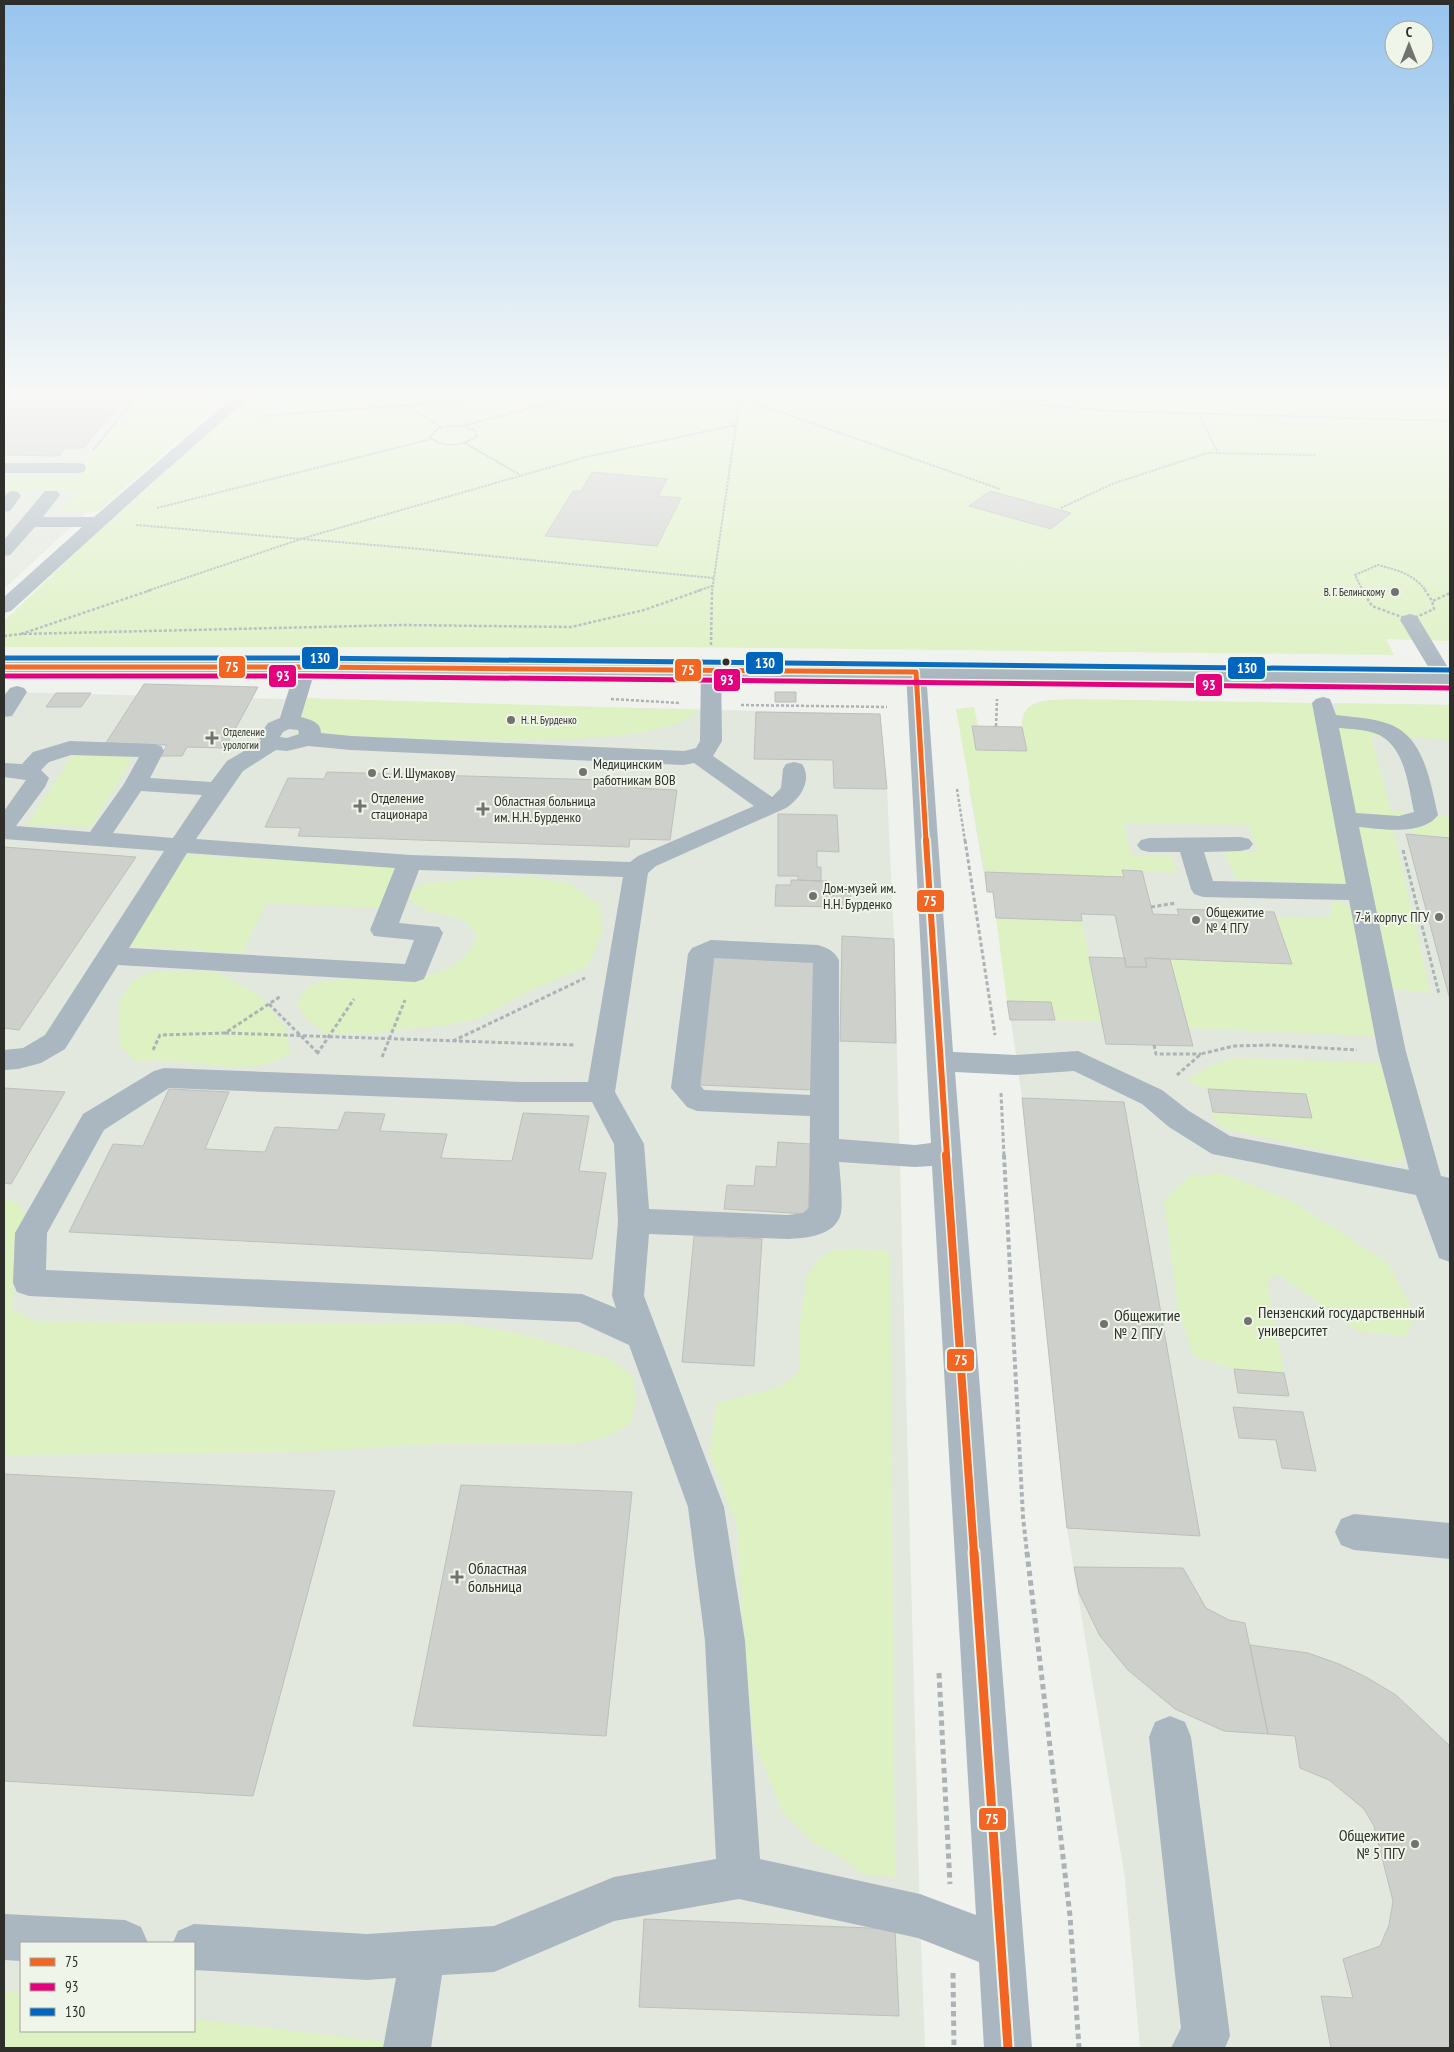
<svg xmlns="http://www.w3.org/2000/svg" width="1454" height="2052" font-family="'PT Sans Narrow',sans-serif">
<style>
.built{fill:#e2e8dd;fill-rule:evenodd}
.green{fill:#def1c3}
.building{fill:#ced0cb;stroke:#bebfbc}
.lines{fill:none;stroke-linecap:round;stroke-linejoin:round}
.path-far4{stroke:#acb3b7;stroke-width:2;stroke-dasharray:2.5 1;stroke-linecap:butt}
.path-far3{stroke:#acb3b7;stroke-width:2.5;stroke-dasharray:3 2;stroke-linecap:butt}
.path-far2{stroke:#acb3b7;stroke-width:3;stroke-dasharray:4 2.5;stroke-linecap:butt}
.path-far1{stroke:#acb3b7;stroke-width:4;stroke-dasharray:4.5 3;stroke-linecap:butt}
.path{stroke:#acb3b7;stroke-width:5;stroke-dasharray:5.5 4;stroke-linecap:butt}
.minor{fill:#aab6c0;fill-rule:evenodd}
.major{fill:#aab6bd;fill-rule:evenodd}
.bus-1-far3-casing{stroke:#f0f5ea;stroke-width:8}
.bus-1-far2-casing{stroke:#f0f5ea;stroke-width:10}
.bus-1-far1-casing{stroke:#f0f5ea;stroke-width:11}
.bus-1-casing{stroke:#f0f5ea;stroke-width:13}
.bus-2-casing{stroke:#f0f5ea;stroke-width:8}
.bus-3-casing{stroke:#f0f5ea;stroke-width:8}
.bus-1-far3{stroke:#f26522;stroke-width:5}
.bus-1-far2{stroke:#f26522;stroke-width:6}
.bus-1-far1{stroke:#f26522;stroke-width:8}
.bus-1{stroke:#f26522;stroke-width:9}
.bus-2{stroke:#e5007d;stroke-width:5}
.bus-3{stroke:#0065bd;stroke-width:5}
.poi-dot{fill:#72736f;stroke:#f0f5ea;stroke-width:2}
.bus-dot{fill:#2e2f2b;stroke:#f0f5ea;stroke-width:2}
.labels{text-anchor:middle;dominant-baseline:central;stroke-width:4;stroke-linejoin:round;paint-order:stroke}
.far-poi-label{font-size:11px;fill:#2e2f2b;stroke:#f0f5ea;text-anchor:start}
.poi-label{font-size:14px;fill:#2e2f2b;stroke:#f0f5ea;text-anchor:start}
.near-poi-label{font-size:16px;fill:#2e2f2b;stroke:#f0f5ea;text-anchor:start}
.line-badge{stroke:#f0f5ea;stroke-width:2}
.badge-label{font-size:14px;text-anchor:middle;font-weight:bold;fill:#fff}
</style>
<rect width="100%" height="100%" fill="#f0f2ed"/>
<path class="built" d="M4 392H217L4 589Z
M4 692 880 714 887 789 894 939 920 1916 925 2048H4ZM21 1943H194V2031H21Z
M1217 702 1450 705V2048H1140L1125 1879 1067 1528 1022 1098 993 893 987 892 969 787Z"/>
<path class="green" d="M217 392H236L199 421 98 512 62 511 78 491H4V475H75L140 398 209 399Z
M259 392H1450V641L1386 639 1394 655 682 647H4V621L151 481Z
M305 698 695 710 696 713C650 755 385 737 316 734L311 720 297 717Z
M1072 699 1312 703 1348 879 1343 884 1335 885 1236 879 1224 852H1258L1248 825 1123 823 1132 855 1172 856 1177 873 1123 870V877L985 872 956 709 974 707 978 726H972L976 750 1026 751C1026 744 1022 736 1022 728 1020 696 1050 701 1072 699Z
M1337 703 1450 705V740L1406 737 1336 716Z
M1333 725 1375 730 1389 737 1371 736 1391 811 1413 814 1397 819 1351 816Z
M73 754 126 756 131 761 91 827 27 825Z
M1434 815 1450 817V838L1414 835 1411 826 1427 825Z
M1354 826 1393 829 1431 993 1390 988Z
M180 855 397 866 380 908 266 903 242 953 128 946Z
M485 877H528L566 882 599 904 603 931 588 966 531 990 478 1019 445 1025 366 1034 324 1033 308 1020 297 1006C300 998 304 989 312 985 325 979 343 980 357 980 387 980 416 982 444 970 459 963 472 952 477 936 462 905 426 922 409 898L413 890 422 884Z
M1333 901 1344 903 1352 908 1371 971 1365 985 1377 1036 1189 1028 1170 959 1291 964 1276 917 1329 918Z
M996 918 1082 921 1102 1021 1055 1020 1051 1002 1007 1001Z
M167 971H215L258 995 285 1027 291 1053C253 1077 211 1063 170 1061 158 1060 147 1061 135 1061L119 1045V1001L134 980 148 973Z
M1239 1058 1383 1063 1405 1152 1402 1162 1389 1163 1339 1154 1226 1129 1216 1122 1212 1116 1213 1112 1312 1118 1305 1094 1208 1089 1187 1081C1204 1068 1218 1061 1239 1058Z
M1222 1173 1293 1202 1388 1263 1415 1315 1406 1336 1357 1331 1279 1275 1270 1278 1267 1284 1284 1373 1234 1369 1194 1356 1178 1310 1164 1200 1190 1176Z
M4 1200 15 1201 23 1210 26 1222 15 1261 12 1309 37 1322 463 1324 521 1334 607 1358 633 1376 636 1400 630 1425 604 1438 575 1444H438L296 1452 4 1455Z
M835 1249 890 1251 895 1877 862 1874 846 1860 814 1843 782 1811 754 1741 744 1636 737 1526 709 1453 717 1403 766 1391 784 1384 800 1370V1324L807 1276 818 1260Z
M4 1990 21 1993V2031H194V2019L435 2048H4Z"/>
<path class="building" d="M4 397 125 398 83 448H65L59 456 4 455Z
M592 472 667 479 658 496 681 498 657 546 545 536 573 491H581Z
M990 491 1071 513 1051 529 969 506Z
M144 684 258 687 225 748 187 747 182 756H161L167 745 106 743Z
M775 692H796V702H775Z
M56 693H91L81 707H46Z
M756 712 880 714 887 789 834 788 833 760 754 759Z
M972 726 1022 727 1027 751 976 750Z
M327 772 638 781 636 788 677 790 670 840 630 839 629 847 298 836 301 828 265 827 288 778 324 779Z
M778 814 837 815 839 852 817 851V867H821V881L798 880V876H778Z
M1406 834 1450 838V1000L1449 996Z
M4 847 136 857 19 1030 4 1028Z
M1122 870 1142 871 1153 914 1179 915 1177 909 1274 912 1292 964 1145 958 1147 967H1126L1115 915 1081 914 1082 921 996 918 993 892H987L985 872 1124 877Z
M791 880 827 881V886L850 887 851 907 775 906 776 885H791Z
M842 936 894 939 896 1043 840 1041Z
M714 956 816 960 812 1090 700 1085Z
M1089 957 1125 958 1126 967H1147L1145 958 1170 959 1193 1046 1106 1044Z
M1007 1001 1051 1002 1055 1020H1010Z
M4 1088 65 1092 11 1184 4 1183Z
M169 1089 229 1092 205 1149 265 1152 275 1127 338 1130 345 1112 385 1114 380 1131 447 1134 441 1158 512 1161 523 1113 589 1116 579 1171 606 1173 592 1259 69 1232 113 1144 143 1146Z
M1208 1089 1306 1094 1312 1118 1213 1112Z
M1022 1098 1124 1102 1200 1536 1067 1528Z
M778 1142 811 1144 808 1214 724 1209 727 1185 754 1186 756 1166 776 1167Z
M694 1236 762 1239 754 1366 682 1362Z
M1234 1369 1284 1373 1289 1396 1238 1393Z
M1233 1407 1303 1412 1316 1471 1282 1468 1276 1440 1239 1438Z
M4 1474 335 1491 253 1796 4 1781Z
M461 1485 632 1492 606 1736 413 1726Z
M1074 1567 1183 1568 1206 1608 1229 1620 1245 1623 1268 1734 1224 1731 1175 1709 1128 1670 1100 1636 1079 1593Z
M1250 1645 1308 1653 1339 1664 1366 1677 1396 1695 1450 1746V2048H1331L1321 1996 1353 1998 1343 1959 1380 1946 1389 1925 1393 1901 1374 1826 1364 1809 1329 1780 1300 1768 1295 1736 1268 1734Z
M644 1919 895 1929 899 2016 639 2007Z"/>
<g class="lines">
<path class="path-far4" d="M689 392 740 398 1000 489
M730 392 738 396
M938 392 1026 404 1114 411 1450 421
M406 405 441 427
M1199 414 1218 453
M261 416 585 392
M448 426H462L476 431 477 436C463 446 443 449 430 437L436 430Z
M462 426 593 392
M465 443 520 475
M93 450 140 392
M157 508 431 439
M1061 508 1112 484 1207 453 1316 455
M136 525 409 548 713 578
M147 591 304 538 586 457 736 425
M697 591 712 586
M712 591 740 398 757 392
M1363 591 1355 575 1378 565C1397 570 1414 574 1426 591"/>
<path class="path-far3" d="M1362 590 1372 606 1410 620 1434 609 1432 601 1425 590
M1433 601 1450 593
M21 634 151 590
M4 636 21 634 403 625 571 627 644 610 701 590
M711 645 712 590
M611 699 680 703
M741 705 887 707
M996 726 997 699
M957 789 965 841"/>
<path class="path-far2" d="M965 840 995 1035
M1403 850 1439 994
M1151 907 1176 903
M269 1004 318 1053
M225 1033 574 1045
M453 1041 585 978
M1154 1045 1156 1054H1201
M153 1050 160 1035 225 1033 281 996
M317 1054 354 999
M382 1057 405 1000
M1177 1075 1201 1054 1234 1046 1272 1045 1357 1050
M1001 1093 1004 1156"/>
<path class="path-far1" d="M1004 1155 1023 1517 1027 1553"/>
<path class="path" d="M1027 1552 1070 1916 1079 2048
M939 1673 950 1884
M953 1973 954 2048"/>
<path class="minor" d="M239 392H256L155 480 11 611 4 613V597L82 527H35L10 555 4 556V540L45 491H57L60 495 43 517H94Z
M4 463H78L84 464 86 468 84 472 78 473H4Z
M12 491 18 492 21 496 10 511 4 512C4 502 1 494 12 491Z
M1410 614 1417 616 1450 671V684L1445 685 1438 683 1400 620 1403 616Z
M306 661 313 663 316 667 301 717C311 720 321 722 321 733L351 736 684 751 696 748 700 741 701 670 704 666 711 664 718 666 721 670 722 741 713 756 772 797 781 788 783 769 786 764 794 762 802 764C813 780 800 799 786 808L656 866 648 873 615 1092 644 1144 649 1209 788 1215 803 1213 809 1208 810 1116 697 1111 687 1107 671 1088 688 954 692 948 711 940 818 945C828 948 834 951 839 960V1139L915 1145 931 1143 906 672 909 668 916 666 923 668 926 672 953 1052 1016 1055 1078 1051 1162 1090 1189 1111 1230 1136 1409 1170 1378 1052 1349 900 1203 897 1194 894 1191 889 1180 852H1149L1141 850 1137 845 1141 840 1149 838 1241 837 1249 839 1253 844 1249 849 1241 851 1204 852 1213 881 1346 884 1312 703 1316 699 1323 697 1330 699 1336 715C1354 717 1372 718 1389 724 1425 737 1430 783 1438 815 1423 836 1381 829 1359 827L1406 1052 1441 1176 1450 1178V1262L1439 1258 1416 1195 1212 1154 1169 1127 1142 1104 1074 1071 1016 1075 955 1072 1032 2048H984L979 1962 918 1938 739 1899 614 1921 494 1972 442 1975 431 2048H383L396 1978 367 1980 194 1970V1943H173L178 1931 194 1924 367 1934 494 1926 614 1877 716 1859 705 1641 688 1507 629 1345 579 1322 29 1296 17 1292 13 1283 15 1233 83 1114 154 1071 164 1068 521 1082H588L623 877 419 870 399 923 439 927 443 933 424 979 415 982 118 965 65 1049 41 1063 18 1069 4 1070V1050L23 1048 45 1035 164 851 4 839V811L26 780 4 777V763L22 764 33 752 70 741 153 744 161 746 164 751 150 778 211 782 227 761 261 741 258 737 268 723 280 718 296 667 299 663ZM1339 728C1350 729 1363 729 1374 733 1405 743 1408 785 1414 812L1399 816 1356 813ZM289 729 298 730 299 734 287 738 280 737 283 732ZM308 746 351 750 684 765 694 763 754 806 638 856 630 862 410 855 196 839 243 771 276 750 287 751ZM71 755 139 757 124 784 90 832 16 826 45 787 49 778 41 770 49 762ZM141 791 202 795 173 838 113 833ZM187 853 395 868 370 930 374 936 414 940 405 964 129 948ZM714 958 813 963 810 1095 704 1090 700 1085ZM169 1088 521 1102H592L614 1144 618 1221 612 1296 616 1308 582 1294 46 1270 47 1233 104 1130ZM839 1162 915 1167 932 1166 976 1915 920 1894 760 1859 745 1641 724 1507 644 1296 649 1234 788 1239C806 1238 836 1236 841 1213 843 1201 840 1175 839 1162Z
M17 686 24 688 27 692 12 716 4 717V696L10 688Z
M1354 1514 1450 1523V1559L1354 1550 1341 1545 1335 1532 1341 1519Z
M1170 1716 1185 1722 1191 1737 1230 2036 1225 2048H1171L1181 2028 1149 1737 1155 1722Z
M4 1914 125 1920 141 1927 148 1943H21V1961L4 1960Z"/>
<path class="major" d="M4 661H306L1450 673V685L306 673H4Z"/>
<g class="bus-1-far3-casing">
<path id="bus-1-far3" d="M4 667H306L916 672
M916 672 926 841"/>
</g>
<g class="bus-1-far2-casing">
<path id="bus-1-far2" d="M926 840 947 1156"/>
</g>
<g class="bus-1-far1-casing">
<path id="bus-1-far1" d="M946 1155 974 1553"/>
</g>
<g class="bus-1-casing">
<path id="bus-1" d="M974 1552 1008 2048"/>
</g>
<g class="bus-2-casing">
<path id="bus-2" d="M4 676H306L1450 688"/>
</g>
<g class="bus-3-casing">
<path id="bus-3" d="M4 658H306L1450 670"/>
</g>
<use href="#bus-1-far3" class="bus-1-far3"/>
<use href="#bus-1-far2" class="bus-1-far2"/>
<use href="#bus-1-far1" class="bus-1-far1"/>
<use href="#bus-1" class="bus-1"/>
<use href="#bus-2" class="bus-2"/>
<use href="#bus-3" class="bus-3"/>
</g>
<linearGradient id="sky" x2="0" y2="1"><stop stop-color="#97c4ee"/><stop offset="0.58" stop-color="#f8f9f7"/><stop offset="1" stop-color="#f8f9f7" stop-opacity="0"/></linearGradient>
<rect width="1454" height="679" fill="url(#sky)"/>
<g class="poi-dot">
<circle cx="1395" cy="592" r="5"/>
<circle cx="511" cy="720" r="5"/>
<path d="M209.5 730.5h5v5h5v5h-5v5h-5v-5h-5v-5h5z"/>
<circle cx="583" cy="772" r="5"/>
<circle cx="372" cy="773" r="5"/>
<path d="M357.5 798.5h5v5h5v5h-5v5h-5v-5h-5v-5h5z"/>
<path d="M480.5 801.5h5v5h5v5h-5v5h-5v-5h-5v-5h5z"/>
<circle cx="813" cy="896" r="5"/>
<circle cx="1439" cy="917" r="5"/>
<circle cx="1196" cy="920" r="5"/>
<circle cx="1248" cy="1321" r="5"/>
<circle cx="1104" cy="1324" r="5"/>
<path d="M454.5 1569.5h5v5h5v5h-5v5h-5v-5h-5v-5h5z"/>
<circle cx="1415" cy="1844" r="5"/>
</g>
<circle class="bus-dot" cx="726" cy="662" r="4.5"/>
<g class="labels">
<g class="far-poi-label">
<text x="1385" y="592" text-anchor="end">В. Г. Белинскому</text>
<text x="521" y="720">Н. Н. Бурденко</text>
<text x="223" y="732">Отделение<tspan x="223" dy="13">урологии</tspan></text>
</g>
<g class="poi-label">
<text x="593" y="764">Медицинским<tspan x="593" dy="16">работникам ВОВ</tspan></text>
<text x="382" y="773">С. И. Шумакову</text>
<text x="371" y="798">Отделение<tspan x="371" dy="16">стационара</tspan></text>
<text x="494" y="801">Областная больница<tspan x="494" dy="16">им. Н.Н. Бурденко</tspan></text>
<text x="823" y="888">Дом-музей им.<tspan x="823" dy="16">Н.Н. Бурденко</tspan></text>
<text x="1206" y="912">Общежитие<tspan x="1206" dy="16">№ 4 ПГУ</tspan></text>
<text x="1429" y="917" text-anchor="end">7-й корпус ПГУ</text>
</g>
<g class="near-poi-label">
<text x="1258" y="1312">Пензенский государственный<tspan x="1258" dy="18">университет</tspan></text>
<text x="1114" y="1315">Общежитие<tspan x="1114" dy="18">№ 2 ПГУ</tspan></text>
<text x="468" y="1568">Областная<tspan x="468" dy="18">больница</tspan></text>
<text x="1405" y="1835" text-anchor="end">Общежитие<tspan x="1405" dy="18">№ 5 ПГУ</tspan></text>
</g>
</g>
<g class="line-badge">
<rect x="301" y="646" width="38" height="24" rx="5" fill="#0065bd"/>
<rect x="745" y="651" width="39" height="24" rx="5" fill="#0065bd"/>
<rect x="218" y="655" width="28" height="24" rx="5" fill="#f26522"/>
<rect x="1227" y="656" width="39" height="24" rx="5" fill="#0065bd"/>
<rect x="674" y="658" width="28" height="24" rx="5" fill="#f26522"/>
<rect x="268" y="664" width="29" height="24" rx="5" fill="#e5007d"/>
<rect x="713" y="668" width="28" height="24" rx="5" fill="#e5007d"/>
<rect x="1195" y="673" width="28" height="24" rx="5" fill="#e5007d"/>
<rect x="916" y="889" width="29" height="24" rx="5" fill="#f26522"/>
<rect x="946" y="1348" width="29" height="24" rx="5" fill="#f26522"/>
<rect x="978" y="1807" width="29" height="24" rx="5" fill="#f26522"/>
</g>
<g class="badge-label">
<text x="320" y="663">130</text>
<text x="765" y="668">130</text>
<text x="232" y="672">75</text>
<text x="1247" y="673">130</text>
<text x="688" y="675">75</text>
<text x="283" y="681">93</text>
<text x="727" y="685">93</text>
<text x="1209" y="690">93</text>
<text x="930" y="906">75</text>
<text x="961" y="1365">75</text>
<text x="992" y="1824">75</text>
</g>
<rect width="1454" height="2052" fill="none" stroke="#2e2f2b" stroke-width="10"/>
<rect x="20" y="1942" width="175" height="90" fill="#f0f5ea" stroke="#a2a69e"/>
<rect x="30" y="1958" width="25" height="8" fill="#f26522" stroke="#a2a69e"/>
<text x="65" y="1967" font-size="15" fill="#2e2f2b">75</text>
<rect x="30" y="1983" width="25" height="8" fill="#e5007d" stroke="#a2a69e"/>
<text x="65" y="1992" font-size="15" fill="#2e2f2b">93</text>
<rect x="30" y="2008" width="25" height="8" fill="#0065bd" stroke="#a2a69e"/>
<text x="65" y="2017" font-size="15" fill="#2e2f2b">130</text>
<g transform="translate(1409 45)"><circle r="24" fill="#f0f5ea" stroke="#a2a69e"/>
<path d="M0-4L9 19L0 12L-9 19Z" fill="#72736f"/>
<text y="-8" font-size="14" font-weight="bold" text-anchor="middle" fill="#2e2f2b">С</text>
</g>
</svg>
